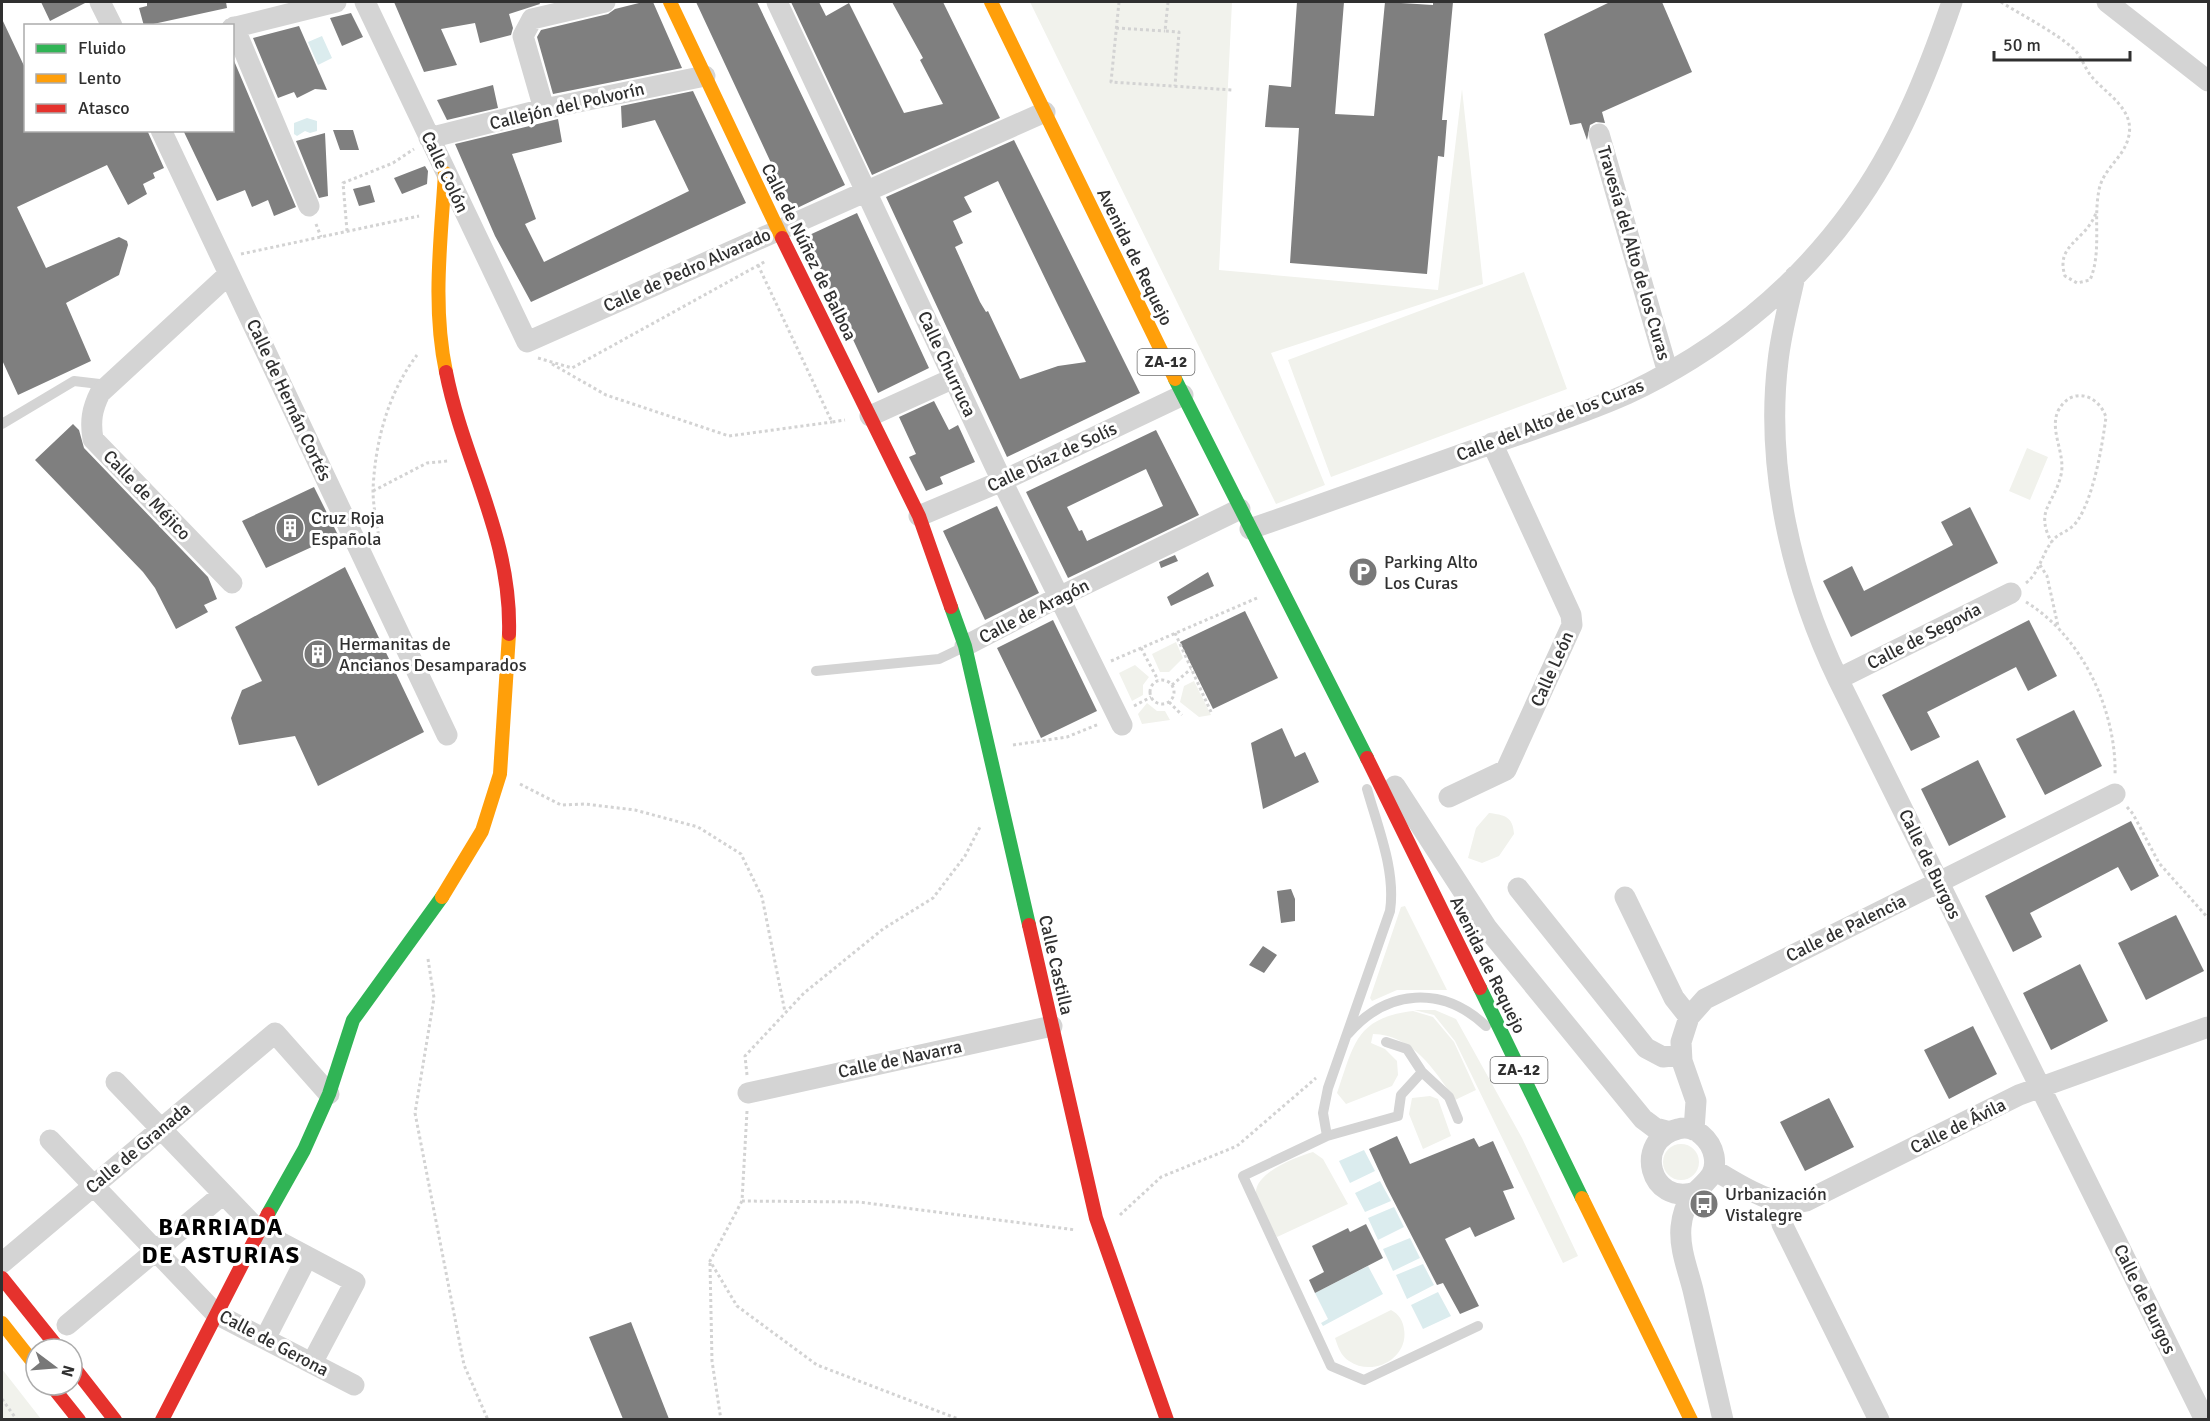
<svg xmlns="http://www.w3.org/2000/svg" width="2210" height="1421" font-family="Signika,sans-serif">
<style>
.green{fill:#f1f2ec}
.water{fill:#dbecee}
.building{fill:#7f7f7f;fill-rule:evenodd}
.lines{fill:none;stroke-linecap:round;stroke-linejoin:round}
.path{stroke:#d3d3d3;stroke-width:3;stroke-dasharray:3 3;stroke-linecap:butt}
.lane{stroke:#d4d4d4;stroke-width:10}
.street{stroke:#d4d4d4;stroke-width:21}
.fast{stroke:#30b455;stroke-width:14}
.slow{stroke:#ff9f0a;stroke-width:14}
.jam{stroke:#e5322d;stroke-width:14}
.labels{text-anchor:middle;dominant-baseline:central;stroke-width:6;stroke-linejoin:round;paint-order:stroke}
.shield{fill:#fff;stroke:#6e6e6e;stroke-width:1.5}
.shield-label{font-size:16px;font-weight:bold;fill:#303030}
.street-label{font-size:18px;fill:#303030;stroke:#fff}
.poi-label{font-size:18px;fill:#303030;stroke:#fff;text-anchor:start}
.district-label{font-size:24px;font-weight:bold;letter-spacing:1.5px;fill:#000;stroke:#fff}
</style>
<rect width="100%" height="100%" fill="#fff"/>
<path class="green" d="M1030 2H1232L1219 270 1438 290 1462 89 1483 284 1271 353 1325 485 1276 504Z
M1524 272 1567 389 1331 477 1288 360Z
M2027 448 2048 457 2030 500 2009 491Z
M1176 642 1183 658 1169 672H1160L1152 654Z
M1135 665 1149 677 1143 685V695L1132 701 1119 673Z
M1194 681 1211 715 1199 717 1180 702 1184 686Z
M1147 703 1157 711H1165L1170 720 1142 724 1138 714Z
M1489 813C1504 815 1513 816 1514 834L1499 856 1482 863 1468 858 1476 828Z
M1405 906 1447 990H1397L1372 1001 1370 998 1401 907Z
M1414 1010H1435L1456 1019 1522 1138 1578 1256 1563 1263 1455 1041 1434 1015Z
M1413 1011 1433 1017 1454 1042 1476 1090 1455 1100C1434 1069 1412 1035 1373 1034L1371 1043 1385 1049 1397 1061 1398 1075 1392 1086 1346 1104 1337 1093C1354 1045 1355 1018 1413 1011Z
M1430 1096 1438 1099 1451 1136 1423 1149 1409 1114 1412 1098Z
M1663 1162a18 18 0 1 1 36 0a18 18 0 1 1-36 0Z
M1313 1152 1323 1159 1348 1204 1277 1237C1271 1225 1259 1208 1256 1195 1253 1173 1296 1157 1313 1152Z
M1391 1310C1399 1314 1403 1321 1404 1329 1409 1357 1374 1378 1349 1361 1341 1356 1338 1347 1335 1338Z
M2 1369 41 1419H2Z"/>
<path class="water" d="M322 36 332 58 318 65 308 42Z
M307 118 317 121V131L310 133 305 131 297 136 294 134V123Z
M1364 1150 1375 1171 1350 1183 1339 1161Z
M1380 1181 1391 1201 1365 1212 1355 1193Z
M1394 1207 1404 1227 1378 1240 1368 1218Z
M1410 1238 1420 1258 1393 1271 1383 1249Z
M1423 1264 1434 1285 1407 1299 1396 1275Z
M1368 1266 1383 1294 1323 1326 1321 1323 1328 1319 1315 1293Z
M1438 1292 1451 1316 1423 1329 1411 1305Z"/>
<path class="building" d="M41 2H87L50 21Z
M147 2H226L227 8 144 26 139 8 147 6Z
M394 2H539L540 4 509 14 513 28 511 35 480 43 475 23 441 29 457 65 424 72Z
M643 2H653L682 68 553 94 537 37 541 30 608 14 615 9Z
M696 2H757L845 185 793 210Z
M791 2H819L826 16 849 3 904 113 943 104 920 60 923 58 892 2H943L1000 118 872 175Z
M1297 2H1344L1335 114 1374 116 1385 2 1433 5V2H1453L1442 120H1447L1444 157 1438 156 1427 274 1290 263 1299 128 1265 127 1269 85 1291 87Z
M1610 2H1662L1692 72 1602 112 1605 123 1596 122 1590 125 1587 140 1581 123 1570 125 1544 34Z
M351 13 363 37 342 46 330 18Z
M2 19 26 70V130H147L164 168 153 173 155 178 143 184 147 194 128 205 107 165 17 207 46 268 119 237 127 241 128 245 119 275 66 303 91 361 18 395 2 360Z
M299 26 327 90 315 89 297 98 294 92 278 98 253 38Z
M232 56 296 207 274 216 268 200 252 207 245 190 217 201 183 130H232Z
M493 85 498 108 447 120 437 100Z
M693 91 746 203 531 302 495 236 455 144 558 119 562 142 512 154 536 219 525 224 544 262 689 191 655 120 622 128 621 106Z
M333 130H353L359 150H340Z
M325 133 328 196 319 198 296 141Z
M1014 140 1140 393 1007 457 886 197ZM998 181 1056 301 1086 362 1058 366 1020 379 988 311 986 312 980 302 955 247 963 243 953 221 972 212 964 197Z
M425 166 428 171 427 184 402 194 394 178Z
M370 185 375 202 359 206 353 189Z
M857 213 929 368 878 393 805 237Z
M934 401 949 430 958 425 975 462 940 477 943 484 926 491 909 457 916 454 899 417Z
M73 424 79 430 84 448 208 577 217 599 204 605 208 612 176 629 155 588 143 572 35 460Z
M1156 430 1199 515 1068 578 1026 492ZM1146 469 1163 506 1087 541 1082 530 1079 531 1067 507Z
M314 487 338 535 266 568 242 521Z
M997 506 1039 593 985 620 943 531Z
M1970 507 1998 563 1851 637 1823 581 1852 566 1864 591 1953 545 1941 522Z
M1175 555 1178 561 1161 568 1159 562Z
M345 567 424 732 318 786 295 736 239 745 231 718 242 690 262 681 235 627Z
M1208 572 1214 586 1171 606 1167 597Z
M1245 611 1278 678 1213 709 1180 642Z
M1053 620 1097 711 1041 738 997 648Z
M2029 620 2057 676 2028 691 2016 667 1927 712 1940 737 1911 751 1882 695Z
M2074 710 2102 766 2045 795 2016 739Z
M1282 728 1295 757 1305 752 1319 782 1263 809 1251 743Z
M1978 760 2006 817 1949 846 1921 789Z
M2131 821 2159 876 2131 891 2118 867 2030 913 2042 937 2013 952 1985 896Z
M1291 889 1295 899V921L1281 923 1277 891Z
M2176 915 2204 971 2146 1000 2118 943Z
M1263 946 1277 955 1264 973 1249 965Z
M2080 964 2108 1021 2051 1050 2023 993Z
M1973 1026 1997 1074 1949 1099 1924 1050Z
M1829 1098 1854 1147 1805 1171 1780 1122Z
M1397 1136 1410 1164 1474 1138 1479 1147 1493 1141 1514 1188 1503 1191 1515 1219 1475 1237 1470 1227 1445 1239 1479 1306 1460 1314 1443 1283 1437 1285 1386 1186 1369 1149Z
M1366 1224 1383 1258 1315 1293 1309 1280 1324 1272 1312 1246 1348 1228 1350 1232Z
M631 1322 669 1419H623L589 1337Z"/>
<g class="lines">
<path class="path" d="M1119 2 1111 82 1232 90
M1168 2 1165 31 1179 32 1175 86
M2001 2C2023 16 2055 32 2074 49 2081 56 2085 68 2091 76 2106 94 2137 110 2128 139 2123 158 2103 169 2099 190 2093 220 2102 252 2090 280L2077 283 2065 276C2055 244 2085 242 2096 213
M1116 28 1165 31
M316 224 321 237
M347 231 343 183 393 163 414 149
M241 254 419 216
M758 265 832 422 845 420
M538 358 572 368 766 261
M552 364 606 395 729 436 832 422
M373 491 427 463 448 461
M380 546C378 528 373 508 373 490 375 442 388 393 417 355
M2040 565 2047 576 2058 626
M2026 583C2040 572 2042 553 2053 540 2060 532 2070 532 2078 520 2094 495 2102 447 2106 417 2098 394 2071 386 2058 411 2049 431 2066 454 2061 475 2054 505 2034 510 2052 543
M2026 602C2082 636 2117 711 2115 776
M1175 633 1211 712
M1141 648 1158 680
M1111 661 1257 598
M1150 692a12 12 0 1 1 24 0a12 12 0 1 1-24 0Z
M1172 685 1191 669
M1169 702 1182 715
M1134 706 1151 697
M1013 745 1067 737 1099 724
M520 784 561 805 585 804 635 810 698 827 741 854 762 897 785 1012
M2127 807 2133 814 2159 863 2208 918
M428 959 434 998 415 1113 464 1365 488 1420
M747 1075 745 1056 804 993 883 929 933 898 965 856 981 825
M747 1111 742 1201 859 1202 1076 1230
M742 1201 710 1261 737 1306 817 1365 961 1420
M1120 1215 1161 1177 1237 1146 1316 1078
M710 1263 712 1361 721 1420
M2 1399 17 1420"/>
<path class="lane" d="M2 424 74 381 108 385
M816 671 939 659 962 648
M1367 789C1378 828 1396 871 1390 911L1328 1088 1323 1113 1327 1136 1243 1176 1331 1366 1364 1380 1478 1326
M1348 1034C1387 989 1442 985 1486 1026
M1386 1042 1407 1049 1422 1072
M1327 1136 1398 1116 1401 1095 1422 1072 1449 1097 1458 1119"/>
<path class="street" d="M100 2 112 26
M365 2 527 342 1045 112
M777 2 1002 481 1122 725
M2107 2 2208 81
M234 27 309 206
M232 28 336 2
M544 109 523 36 532 19 605 2
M161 130 447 735
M1599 134 1668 373
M429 138 544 109 705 76
M229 274 100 393C92 409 90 421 93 439L232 583
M1795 276C1789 304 1781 333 1778 361 1765 468 1792 583 1838 679L2205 1420
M870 416 954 378
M919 516 1002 481 1183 395
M1250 529C1325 503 1400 476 1474 450 1525 432 1578 416 1627 394 1716 352 1794 290 1852 210 1898 147 1927 75 1952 2
M965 646 1059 597 1240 509
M1838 679 2011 593
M1395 786 1487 928 1643 1119 1655 1128 1670 1132
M1449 797 1506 770 1572 625 1571 615 1492 443
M1518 888 1646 1048 1663 1057 1681 1055
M1625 897 1674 998 1689 1017
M116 1082 259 1231 355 1282 312 1363
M748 1093 1052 1026
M1694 1130 1696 1101 1682 1061 1681 1042 1689 1017 1705 999 2115 794
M50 1140 216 1314 354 1385
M1714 1170C1741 1185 1773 1209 1806 1201L2019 1095 2208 1027
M1696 1192C1649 1207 1633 1140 1678 1129 1695 1124 1711 1140 1714 1156 1718 1178 1702 1183 1691 1197 1685 1206 1682 1217 1681 1227 1679 1248 1688 1270 1693 1290 1703 1333 1713 1376 1723 1420
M1777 1201 1782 1224 1879 1420
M2 1263 275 1033 329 1094
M67 1325 222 1195
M265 1339 307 1257"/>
<path class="fast" d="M1175 379 1367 758
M951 607 965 646 1029 925
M1480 988 1582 1198
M268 1214 304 1150 329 1094 353 1020 442 897"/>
<path class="slow" d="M670 2 782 238
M991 2 1175 379
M445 173C441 239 432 306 446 372
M442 897 482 831 500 774 509 634
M1582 1198 1691 1420
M2 1323 36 1366"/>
<path class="jam" d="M782 238 919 516 951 607
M446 372C464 463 512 537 509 634
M1367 758 1480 988
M1029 925 1096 1218 1167 1420
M2 1278 59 1349
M72 1365 115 1420
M51 1385 79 1420
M162 1420 268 1214"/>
</g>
<defs>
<g id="building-disc" transform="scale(1.5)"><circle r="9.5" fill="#787878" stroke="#fff"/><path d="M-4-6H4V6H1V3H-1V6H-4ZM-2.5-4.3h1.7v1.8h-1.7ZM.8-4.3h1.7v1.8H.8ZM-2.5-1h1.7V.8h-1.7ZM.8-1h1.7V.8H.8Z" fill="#fff"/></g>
<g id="parking-disc" transform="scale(1.5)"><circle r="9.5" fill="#787878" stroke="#fff"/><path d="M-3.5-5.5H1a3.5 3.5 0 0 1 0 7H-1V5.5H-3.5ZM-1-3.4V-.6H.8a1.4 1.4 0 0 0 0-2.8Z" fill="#fff"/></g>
<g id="bus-disc" transform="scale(1.5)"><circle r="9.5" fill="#787878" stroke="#fff"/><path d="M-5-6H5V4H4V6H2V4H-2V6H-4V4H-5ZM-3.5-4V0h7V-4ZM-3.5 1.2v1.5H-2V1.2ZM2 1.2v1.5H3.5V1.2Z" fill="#fff"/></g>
</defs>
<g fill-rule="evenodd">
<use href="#building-disc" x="290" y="528"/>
<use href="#parking-disc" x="1363" y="572"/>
<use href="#building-disc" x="318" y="654"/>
<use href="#bus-disc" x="1704" y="1204"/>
</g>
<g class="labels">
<g class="shield">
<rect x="1137.5" y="349" width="57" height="26" rx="4.5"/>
<rect x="1490.5" y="1057" width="57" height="26" rx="4.5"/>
</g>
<g class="shield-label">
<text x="1166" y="362">ZA-12</text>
<text x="1519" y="1070">ZA-12</text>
</g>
<g class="street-label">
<text transform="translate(567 106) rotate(-13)">Callejón del Polvorín</text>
<text transform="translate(445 172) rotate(65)">Calle Colón</text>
<text transform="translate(809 252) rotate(64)">Calle de Núñez de Balboa</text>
<text transform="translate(1634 253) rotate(74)">Travesía del Alto de los Curas</text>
<text transform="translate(1135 257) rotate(64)">Avenida de Requejo</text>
<text transform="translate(687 270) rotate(-24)">Calle de Pedro Alvarado</text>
<text transform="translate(947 364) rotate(65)">Calle Churruca</text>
<text transform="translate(289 400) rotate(65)">Calle de Hernán Cortés</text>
<text transform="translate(1550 420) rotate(-21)">Calle del Alto de los Curas</text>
<text transform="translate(1052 457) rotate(-25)">Calle Díaz de Solís</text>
<text transform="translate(147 495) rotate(46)">Calle de Méjico</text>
<text transform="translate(1034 611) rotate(-27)">Calle de Aragón</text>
<text transform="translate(1924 636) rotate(-27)">Calle de Segovia</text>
<text transform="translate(1552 669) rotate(-66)">Calle León</text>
<text transform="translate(1930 864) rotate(64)">Calle de Burgos</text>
<text transform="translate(1846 928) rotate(-26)">Calle de Palencia</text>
<text transform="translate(1056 965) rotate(77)">Calle Castilla</text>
<text transform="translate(1488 965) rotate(64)">Avenida de Requejo</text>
<text transform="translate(900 1059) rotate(-12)">Calle de Navarra</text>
<text transform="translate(1958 1126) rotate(-26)">Calle de Ávila</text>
<text transform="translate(138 1148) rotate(-40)">Calle de Granada</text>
<text transform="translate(2145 1299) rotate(64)">Calle de Burgos</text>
<text transform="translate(274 1343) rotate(28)">Calle de Gerona</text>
</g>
<g class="poi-label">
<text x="311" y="518">Cruz Roja<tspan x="311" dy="21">Española</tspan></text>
<text x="1384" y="562">Parking Alto<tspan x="1384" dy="21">Los Curas</tspan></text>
<text x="339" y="644">Hermanitas de<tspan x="339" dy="21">Ancianos Desamparados</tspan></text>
<text x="1725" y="1194">Urbanización<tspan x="1725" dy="21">Vistalegre</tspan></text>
</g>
<g class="district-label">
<text x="221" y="1227">BARRIADA<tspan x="221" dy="28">DE ASTURIAS</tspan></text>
</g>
</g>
<rect width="2210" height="1421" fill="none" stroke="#303030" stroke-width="6"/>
<rect x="24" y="24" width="210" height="108" fill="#ffffff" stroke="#acacac" stroke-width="1.5"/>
<rect x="36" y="44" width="30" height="9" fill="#30b455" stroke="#acacac" stroke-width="1.5"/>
<text x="78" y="54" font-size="18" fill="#303030">Fluido</text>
<rect x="36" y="74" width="30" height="9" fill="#ff9f0a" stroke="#acacac" stroke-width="1.5"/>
<text x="78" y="84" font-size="18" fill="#303030">Lento</text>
<rect x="36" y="104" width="30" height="9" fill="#e5322d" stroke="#acacac" stroke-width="1.5"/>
<text x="78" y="114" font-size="18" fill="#303030">Atasco</text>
<g transform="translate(54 1367) rotate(106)"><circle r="28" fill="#ffffff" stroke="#acacac" stroke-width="1.5"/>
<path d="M0-4.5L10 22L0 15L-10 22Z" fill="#787878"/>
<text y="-9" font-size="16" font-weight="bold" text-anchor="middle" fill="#303030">N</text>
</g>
<path d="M1994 51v9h136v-9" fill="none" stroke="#303030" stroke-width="3"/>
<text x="2003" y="51" font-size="18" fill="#303030" stroke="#ffffff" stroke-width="4.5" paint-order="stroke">50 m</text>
</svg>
